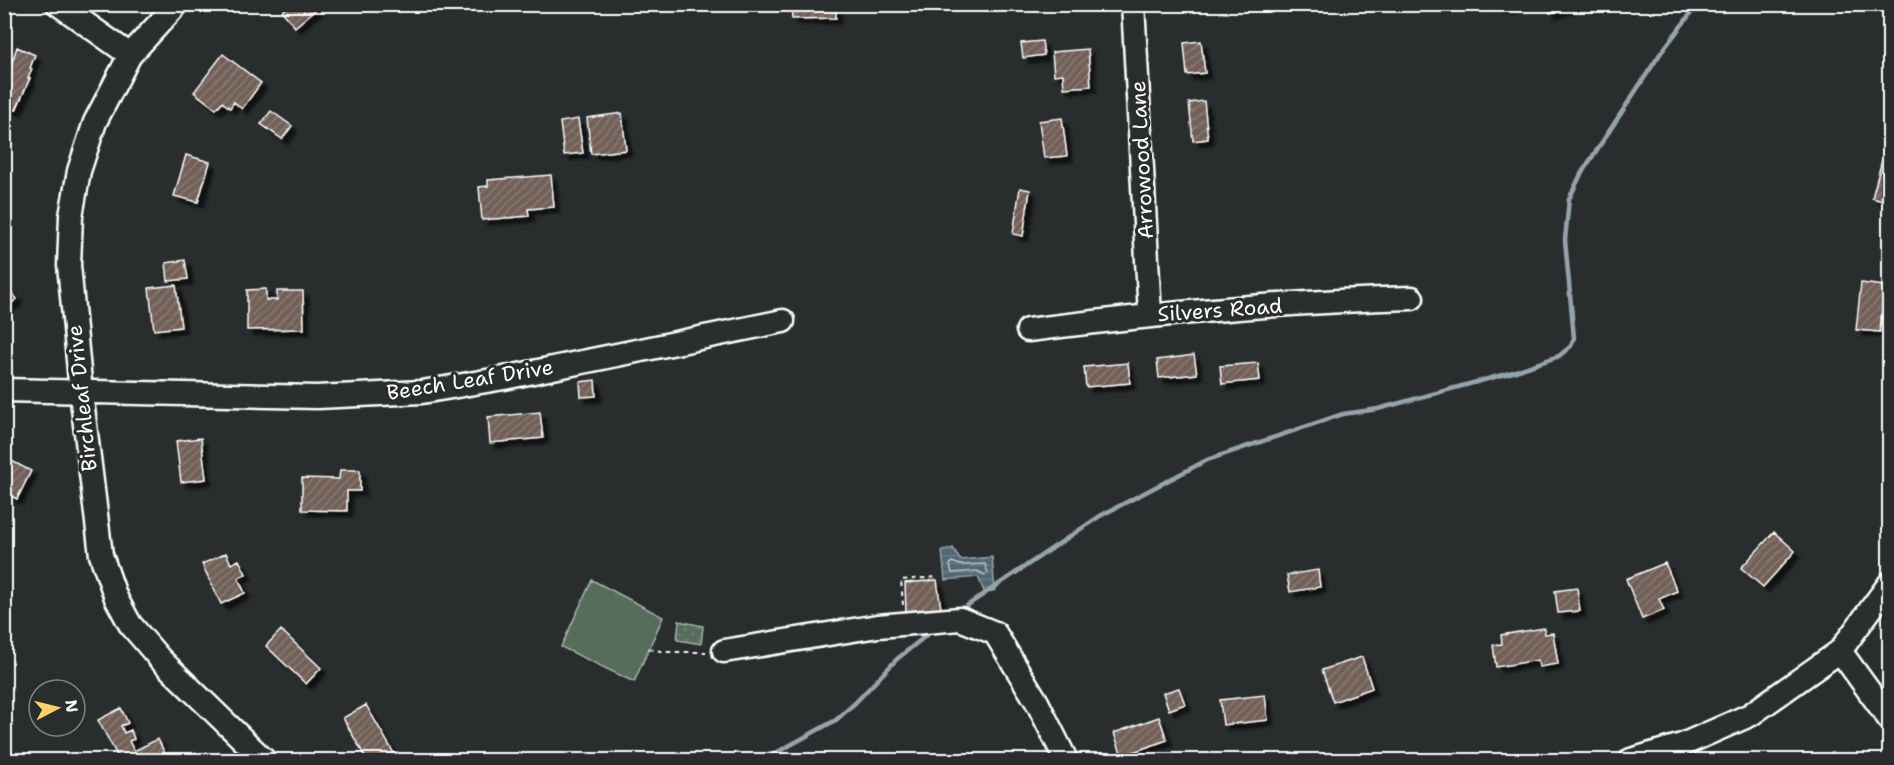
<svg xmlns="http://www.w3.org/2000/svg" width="1894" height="765" font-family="'Shantell Sans',sans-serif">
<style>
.grass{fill:#546d5a;stroke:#aab6ac;stroke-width:1.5}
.park{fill:url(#park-dots);stroke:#aab6ac;stroke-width:1.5}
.water{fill:url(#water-rules);stroke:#95a4ab;stroke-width:1.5}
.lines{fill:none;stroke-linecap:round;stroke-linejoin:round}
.shore{stroke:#b9c3c7;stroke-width:1.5}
.stream{stroke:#95a4ab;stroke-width:4.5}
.building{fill:url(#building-hatch);stroke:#fff;stroke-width:1.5;filter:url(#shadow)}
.minor-casing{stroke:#fff;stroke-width:27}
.path{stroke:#fff;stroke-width:2;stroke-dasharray:4.5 4.5;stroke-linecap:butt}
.minor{stroke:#2a2d2e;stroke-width:22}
.labels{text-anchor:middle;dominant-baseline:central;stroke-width:6;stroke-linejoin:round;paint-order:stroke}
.street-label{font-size:21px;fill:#fff;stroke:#2a2d2e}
</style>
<defs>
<pattern id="park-dots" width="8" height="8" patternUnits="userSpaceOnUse" patternTransform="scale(1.5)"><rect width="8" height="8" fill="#546d5a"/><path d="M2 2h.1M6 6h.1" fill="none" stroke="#6e8373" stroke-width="1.8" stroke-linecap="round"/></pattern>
<pattern id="water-rules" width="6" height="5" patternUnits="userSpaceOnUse" patternTransform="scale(1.5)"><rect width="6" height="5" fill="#4f6873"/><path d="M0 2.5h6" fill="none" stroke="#697f88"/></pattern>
<pattern id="building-hatch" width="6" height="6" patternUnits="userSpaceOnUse" patternTransform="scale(1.5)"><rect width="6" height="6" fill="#726159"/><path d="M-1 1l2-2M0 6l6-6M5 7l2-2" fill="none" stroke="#877972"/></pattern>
<filter id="shadow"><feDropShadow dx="5.5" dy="5.5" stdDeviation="1.5" flood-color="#0009"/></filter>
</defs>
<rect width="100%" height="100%" fill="#2a2d2e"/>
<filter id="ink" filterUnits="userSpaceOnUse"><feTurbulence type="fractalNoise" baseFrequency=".0167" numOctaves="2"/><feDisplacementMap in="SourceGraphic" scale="12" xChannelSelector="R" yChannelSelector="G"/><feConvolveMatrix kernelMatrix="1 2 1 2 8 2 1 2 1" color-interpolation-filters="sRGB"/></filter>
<g filter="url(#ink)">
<path class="grass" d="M592 580 663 617 634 682 561 647Z"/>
<path class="park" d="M679 621 703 626 701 644 677 640Z"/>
<path class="water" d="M953 548 960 560 992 557 995 590 985 594 978 577 945 580 942 551Z"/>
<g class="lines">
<path class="shore" d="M952 562 960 565 985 564 988 573 985 575 977 571 952 573 950 565Z"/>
<path class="stream" d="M959 611 1100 516 1207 460 1343 414 1378 409 1513 372 1559 356 1571 346 1574 338 1565 240 1569 199 1581 174 1660 54 1698 4
M763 760 836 720 855 703 897 659 933 630"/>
</g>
<path class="building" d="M289 4H322L295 27 282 11Z
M791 4H836V18L792 19Z
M1489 4H1509L1508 9Z
M1548 4H1567L1568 8 1550 13Z
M1042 41 1044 55 1023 58 1021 43Z
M1201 41 1205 73 1187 75 1184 43Z
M17 47 35 55 30 68 32 69 28 78H30L16 110 4 107V69L9 71Z
M1088 49 1091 86 1064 88 1063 74 1054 75 1052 52Z
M223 54 261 83 242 109 234 102 230 108 222 102 216 109 194 92Z
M1204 101 1208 139 1193 141 1189 103Z
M271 111 292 126 282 139 261 124Z
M622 113 626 150 591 154 587 118Z
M1062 118 1067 156 1044 158 1039 121Z
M578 119 583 153 564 155 560 122Z
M186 155 210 162 198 202 174 196Z
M1882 160 1890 162V203L1872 198Z
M551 175 554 207 528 209 529 216 482 220 479 187 488 186V180Z
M1020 188 1030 190 1023 236 1013 234Z
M185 260 188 279 168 281 166 263Z
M4 282 17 299 4 309Z
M1861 283 1884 286 1880 332 1856 330Z
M176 285 181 327 154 330 149 288Z
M266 289V300H277V291H303L304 329 247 330V290Z
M1194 355 1197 374 1159 378 1157 360Z
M1128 363 1130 383 1086 387 1084 367Z
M1258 363 1260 380 1222 384 1220 366Z
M595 380 596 396 581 397 580 382Z
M540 412 543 438 490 443 488 417Z
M201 438 206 479 181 482 176 441Z
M4 457 31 471 17 499 4 493Z
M340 470H360V491H347V511L302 510V478L339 479Z
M1774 532 1795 551 1763 587 1741 568Z
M226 553 231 564 239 560 246 574 238 578 245 593 221 604 202 564Z
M1665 563 1677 591 1659 599 1664 610 1642 619 1626 579Z
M1318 570 1320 587 1290 592 1287 575Z
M937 580 941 609 906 612 905 583Z
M1577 588 1580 611 1558 613 1555 591Z
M1544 628 1545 634 1553 633 1558 664 1539 667 1538 660 1496 667 1493 645 1502 644 1501 635Z
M281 630 321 668 306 684 266 646Z
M1362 657 1372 688 1333 702 1322 670Z
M1179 688 1185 704 1169 710 1163 693Z
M1265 695 1268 720 1223 725 1220 700Z
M366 705 396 757 390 760H367L343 718Z
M121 708 128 723 121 726 124 733 131 730 134 739 129 741 134 751 158 739 165 754 153 760H116L119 759 98 720Z
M1159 717 1167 740 1122 756 1114 733Z"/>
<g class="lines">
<g class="minor-casing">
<path id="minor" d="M58 4 130 55
M177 4 130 55 95 122 79 171 71 216 69 265 81 392 101 555 116 598 130 624 160 659 264 760
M1133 4 1150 315
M1028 330C1155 314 1284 302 1412 298
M4 390 317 397 422 392 504 378 783 321
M724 651 878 626 960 619 995 633 1037 702 1066 760
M1840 651 1890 720
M1631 760 1682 745 1750 715 1840 651 1890 583"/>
</g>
<path class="path" d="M903 605 901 580 937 577
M649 649 666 652H706"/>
<use href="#minor" class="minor"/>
</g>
</g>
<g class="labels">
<g class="street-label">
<text transform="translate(1142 160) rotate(-93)">Arrowood Lane</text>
<text transform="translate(1220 310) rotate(-4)">Silvers Road</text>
<text transform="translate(470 380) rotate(-9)">Beech Leaf Drive</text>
<text transform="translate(82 398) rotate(-96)">Birchleaf Drive</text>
</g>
</g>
<rect width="1894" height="765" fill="none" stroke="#2a2d2e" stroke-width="24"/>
<rect x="12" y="12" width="1870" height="741" fill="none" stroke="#fff" stroke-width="2" filter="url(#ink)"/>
<g transform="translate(57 708) rotate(83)"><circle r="28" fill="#2a2d2e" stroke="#7f8182" stroke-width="1.5"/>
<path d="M0-4.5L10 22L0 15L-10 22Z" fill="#ffd166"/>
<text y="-9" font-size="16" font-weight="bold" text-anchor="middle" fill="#ffffff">N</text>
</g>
</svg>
